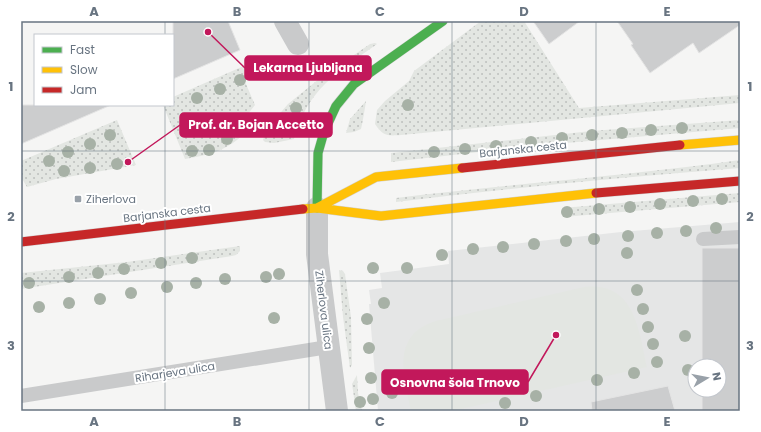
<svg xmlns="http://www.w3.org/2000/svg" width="761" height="432" font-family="Poppins,sans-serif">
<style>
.built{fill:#e5e6e6;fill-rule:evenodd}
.grass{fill:url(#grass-dots)}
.park{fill:#e3e6e2}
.building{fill:#cccdce;stroke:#e4e4e4}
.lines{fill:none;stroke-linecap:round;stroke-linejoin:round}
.fast-casing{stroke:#d1d1d2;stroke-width:10}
.slow-casing{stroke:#d1d1d2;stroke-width:10}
.jam-casing{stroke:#d1d1d2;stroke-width:10}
.lane{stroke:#c9cacb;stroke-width:14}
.street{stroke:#c9cacb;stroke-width:22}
.fast{stroke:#4caf50;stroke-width:9}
.slow{stroke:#ffc107;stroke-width:9}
.jam{stroke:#c62828;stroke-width:9}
.tree{fill:#a7b1a6}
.grid{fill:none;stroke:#687481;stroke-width:1;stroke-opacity:0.55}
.poi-dot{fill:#99a1a9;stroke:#fff;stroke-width:1.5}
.labels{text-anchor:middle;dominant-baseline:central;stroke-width:4;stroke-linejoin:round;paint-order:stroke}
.street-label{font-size:11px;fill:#687481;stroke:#fff}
.poi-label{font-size:11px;fill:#687481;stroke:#fff;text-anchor:start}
.leader{fill:none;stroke:#c2185b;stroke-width:1.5}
.callout-dot{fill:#c2185b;stroke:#fff;stroke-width:1.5}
.callout{fill:#c2185b;stroke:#c2185b;stroke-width:1.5}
.callout-label{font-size:12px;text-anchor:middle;font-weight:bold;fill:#fff}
.neatline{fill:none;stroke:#687481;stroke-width:1.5}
.grid-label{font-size:13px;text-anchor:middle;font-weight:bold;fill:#687481}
</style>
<defs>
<pattern id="grass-dots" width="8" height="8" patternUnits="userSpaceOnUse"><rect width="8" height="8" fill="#e3e6e2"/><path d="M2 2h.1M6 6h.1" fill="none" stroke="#bcbfbd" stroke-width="1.8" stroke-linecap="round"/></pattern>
</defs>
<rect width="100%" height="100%" fill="#f5f5f4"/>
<path class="built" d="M740 222V411H378L369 304H371L369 290 382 288 380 273 449 264 448 251 621 232ZM695 366H719V390H695Z"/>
<path class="grass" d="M481 21H524L579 108 740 95V103L401 135C387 136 383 136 375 124L377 110 385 101 409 81 414 71Z
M375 43 377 44C337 73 308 88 294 139L274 143 265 142 263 140 264 137 276 118 288 104 319 79 370 44Z
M246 65 250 73 243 77 255 105 236 129 243 135C224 152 208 155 185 159L163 105H173V97Z
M366 101C366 102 362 127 361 129L354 132 346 133 350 119Z
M117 120 136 165 56 179 27 187 21 177V161Z
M740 120V128L531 146 391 162V153L591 131Z
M740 160V168C625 177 511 188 396 202V198C511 184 626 176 740 160Z
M740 193V202L563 217 562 208Z
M240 246V251L236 255 232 256 21 289V273L127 262Z
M339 270 343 271 345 274 351 317 352 365 350 368 343 317Z
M357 375 358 393 362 411H356L352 384Z"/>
<path class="park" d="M584 287C635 281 639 331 647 367L452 411H411C404 377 390 335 436 321Z"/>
<path class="building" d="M173 21H228L240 50 173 79Z
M533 21H580L549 44Z
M617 21H740V25L699 53 693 43 650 73 631 45 633 44Z
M21 105H111L21 144Z
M702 248H740V411H702V390H719V366H702Z
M668 386 675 411H592L591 402Z"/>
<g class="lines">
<g class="fast-casing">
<path id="fast" d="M317 208 318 153 324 132 336 106 354 84 443 21"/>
</g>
<g class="slow-casing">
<path id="slow" d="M680 145 740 140
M317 208 376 177 462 168
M303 209 317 208 381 216 596 193"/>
</g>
<g class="jam-casing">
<path id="jam" d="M462 168 680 145
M596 193 740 181
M21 242 303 209"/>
</g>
<path class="lane" d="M703 239 740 237
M21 396 328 347"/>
<path class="street" d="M285 21 298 44
M317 208V254L337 411"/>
<use href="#fast" class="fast"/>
<use href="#slow" class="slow"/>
<use href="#jam" class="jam"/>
</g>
<g class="tree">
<circle cx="240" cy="80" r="6"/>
<circle cx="220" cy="89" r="6"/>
<circle cx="197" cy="98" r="6"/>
<circle cx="408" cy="105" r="6"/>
<circle cx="296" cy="108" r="6"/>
<circle cx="682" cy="128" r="6"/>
<circle cx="651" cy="130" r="6"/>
<circle cx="622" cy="133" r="6"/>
<circle cx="110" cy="135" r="6"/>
<circle cx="592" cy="135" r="6"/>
<circle cx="562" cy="138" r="6"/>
<circle cx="227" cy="139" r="6"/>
<circle cx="531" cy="142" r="6"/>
<circle cx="90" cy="144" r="6"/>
<circle cx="496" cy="146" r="6"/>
<circle cx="465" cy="149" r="6"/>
<circle cx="209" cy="150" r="6"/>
<circle cx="192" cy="151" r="6"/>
<circle cx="68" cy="152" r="6"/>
<circle cx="434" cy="152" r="6"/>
<circle cx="49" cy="161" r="6"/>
<circle cx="117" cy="164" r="6"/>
<circle cx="90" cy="168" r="6"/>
<circle cx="64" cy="171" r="6"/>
<circle cx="722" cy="199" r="6"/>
<circle cx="693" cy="201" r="6"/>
<circle cx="660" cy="204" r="6"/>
<circle cx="630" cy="207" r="6"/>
<circle cx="599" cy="209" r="6"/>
<circle cx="567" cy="212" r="6"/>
<circle cx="716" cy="228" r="6"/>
<circle cx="686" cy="231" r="6"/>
<circle cx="657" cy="233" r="6"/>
<circle cx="628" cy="236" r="6"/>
<circle cx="594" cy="239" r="6"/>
<circle cx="566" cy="241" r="6"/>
<circle cx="534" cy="244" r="6"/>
<circle cx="503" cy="247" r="6"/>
<circle cx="473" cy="249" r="6"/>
<circle cx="627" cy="253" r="6"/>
<circle cx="442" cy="255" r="6"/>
<circle cx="192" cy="258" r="6"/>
<circle cx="161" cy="263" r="6"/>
<circle cx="373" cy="268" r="6"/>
<circle cx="407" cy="268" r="6"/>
<circle cx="124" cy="269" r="6"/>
<circle cx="98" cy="273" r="6"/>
<circle cx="279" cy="274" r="6"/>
<circle cx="69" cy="277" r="6"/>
<circle cx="266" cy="277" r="6"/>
<circle cx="225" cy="279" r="6"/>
<circle cx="29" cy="283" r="6"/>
<circle cx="196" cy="283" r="6"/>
<circle cx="167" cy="287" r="6"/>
<circle cx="637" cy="290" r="6"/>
<circle cx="131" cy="293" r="6"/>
<circle cx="100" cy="299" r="6"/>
<circle cx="69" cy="303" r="6"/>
<circle cx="384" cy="303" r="6"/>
<circle cx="39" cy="307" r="6"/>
<circle cx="643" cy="309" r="6"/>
<circle cx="274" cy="318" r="6"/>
<circle cx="367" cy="319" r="6"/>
<circle cx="648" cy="327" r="6"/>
<circle cx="685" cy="336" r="6"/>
<circle cx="653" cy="344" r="6"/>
<circle cx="369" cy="348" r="6"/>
<circle cx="657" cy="362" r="6"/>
<circle cx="688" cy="370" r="6"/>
<circle cx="634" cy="373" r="6"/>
<circle cx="371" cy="378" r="6"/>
<circle cx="597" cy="380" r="6"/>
<circle cx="392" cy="393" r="6"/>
<circle cx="536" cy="396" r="6"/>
<circle cx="373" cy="399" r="6"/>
<circle cx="360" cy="402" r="6"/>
<circle cx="505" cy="403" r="6"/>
</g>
<path class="grid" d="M165 21V35M309 21V411M452 21V411M596 21V411M165 105V411M21 151H740M21 281H740"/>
<rect class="poi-dot" x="74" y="195" width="8" height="8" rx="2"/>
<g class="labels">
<g class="street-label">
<text transform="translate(523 149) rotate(-6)">Barjanska cesta</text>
<text transform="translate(167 213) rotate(-7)">Barjanska cesta</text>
<text transform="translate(324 310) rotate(83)">Ziherlova ulica</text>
<text transform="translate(175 372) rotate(-9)">Riharjeva ulica</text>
</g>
<g class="poi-label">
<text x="86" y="199">Ziherlova</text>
</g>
</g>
<path class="leader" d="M208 32L245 68M128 162L180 125M556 335L528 382"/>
<g class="callout-dot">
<circle cx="208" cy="32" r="4"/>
<circle cx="128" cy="162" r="4"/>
<circle cx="556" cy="335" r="4"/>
</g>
<g class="callout">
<rect x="245" y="56" width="126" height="24" rx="4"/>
<rect x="180" y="113" width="152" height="24" rx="4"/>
<rect x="382" y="370" width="146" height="24" rx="4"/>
</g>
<g class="callout-label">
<text x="308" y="72">Lekarna Ljubljana</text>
<text x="256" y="129">Prof. dr. Bojan Accetto</text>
<text x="455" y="387">Osnovna šola Trnovo</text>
</g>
<rect width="761" height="432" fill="none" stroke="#ffffff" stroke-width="44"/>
<rect x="34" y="34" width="140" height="72" fill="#ffffff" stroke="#c3c7cd"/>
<rect x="42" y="47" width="20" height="6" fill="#4caf50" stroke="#c3c7cd"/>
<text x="70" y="54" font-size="12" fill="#687481">Fast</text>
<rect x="42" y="67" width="20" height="6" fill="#ffc107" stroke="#c3c7cd"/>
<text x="70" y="74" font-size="12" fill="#687481">Slow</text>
<rect x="42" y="87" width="20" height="6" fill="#c62828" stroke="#c3c7cd"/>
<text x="70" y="94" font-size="12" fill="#687481">Jam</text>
<g transform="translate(707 378) rotate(80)"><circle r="19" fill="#ffffff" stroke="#c3c7cd"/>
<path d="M0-3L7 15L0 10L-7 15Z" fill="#99a1a9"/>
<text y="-6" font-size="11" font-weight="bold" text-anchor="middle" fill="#687481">N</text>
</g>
<rect x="22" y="22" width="717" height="388" class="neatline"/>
<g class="grid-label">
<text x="94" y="16">A</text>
<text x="237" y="16">B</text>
<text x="380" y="16">C</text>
<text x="524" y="16">D</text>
<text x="667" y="16">E</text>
<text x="11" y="91">1</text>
<text x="750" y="91">1</text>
<text x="11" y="221">2</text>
<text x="750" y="221">2</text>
<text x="11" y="350">3</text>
<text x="750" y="350">3</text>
<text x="94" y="426">A</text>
<text x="237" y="426">B</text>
<text x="380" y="426">C</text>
<text x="524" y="426">D</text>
<text x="667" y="426">E</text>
</g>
</svg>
